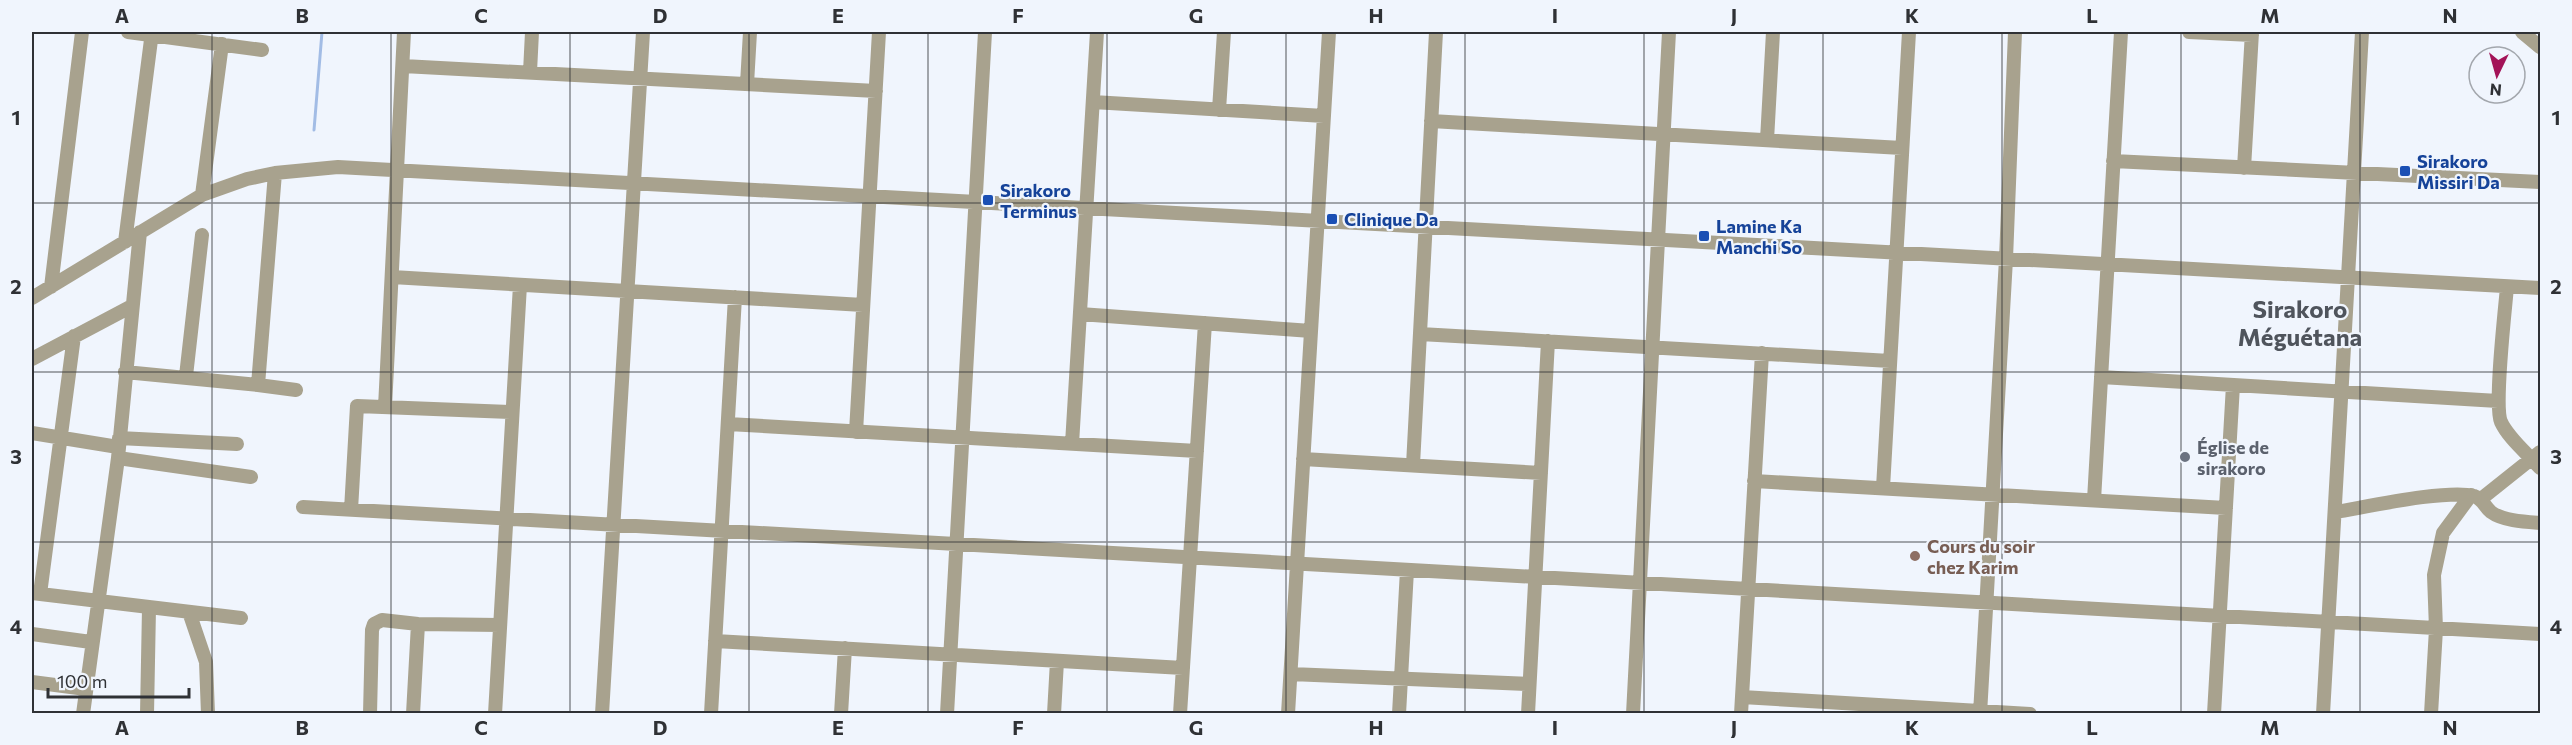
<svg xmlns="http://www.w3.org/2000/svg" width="2572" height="745" font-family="Commissioner,sans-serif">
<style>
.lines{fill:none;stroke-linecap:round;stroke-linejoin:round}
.stream{stroke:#a2bce5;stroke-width:3}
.minor{stroke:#a8a28e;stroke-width:14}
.grid{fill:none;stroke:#2f3135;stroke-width:1.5;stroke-opacity:0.55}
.transit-dot{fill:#1a4fb4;stroke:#f0f5fd;stroke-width:2}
.worship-dot{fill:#6b7280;stroke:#f0f5fd;stroke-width:2}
.education-dot{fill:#8d6e63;stroke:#f0f5fd;stroke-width:2}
.labels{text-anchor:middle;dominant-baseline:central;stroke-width:4.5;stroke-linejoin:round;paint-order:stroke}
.transit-label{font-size:18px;font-weight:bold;fill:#164399;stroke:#f0f5fd;text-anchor:start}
.worship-label{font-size:18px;font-weight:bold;fill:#5b616d;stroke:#f0f5fd;text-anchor:start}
.education-label{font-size:18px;font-weight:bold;fill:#785e54;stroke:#f0f5fd;text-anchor:start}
.district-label{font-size:24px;font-weight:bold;fill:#4f545c;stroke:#f0f5fd}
.neatline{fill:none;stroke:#2f3135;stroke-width:2}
.grid-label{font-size:20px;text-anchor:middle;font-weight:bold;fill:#2f3135}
</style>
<rect width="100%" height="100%" fill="#f0f5fd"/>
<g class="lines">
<path class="stream" d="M314 130 322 32"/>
<path class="minor" d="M128 32 262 50
M2189 32 2252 35
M2522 32 2540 47
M403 66 876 91
M530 72 532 32
M747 84 750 32
M1093 102 1324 116
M1219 110 1224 32
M1431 121 1902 148
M1767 140 1773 32
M2113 161 2540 182
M2244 168 2252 32
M202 195 222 44
M125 242 152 32
M392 277 863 305
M51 287 82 32
M2507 287C2505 310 2494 406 2501 422 2509 439 2527 453 2540 468
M32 298 202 195 247 179 275 173 338 167 2540 288
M1080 314 1311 331
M1420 334 1890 361
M32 359 132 306
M125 372 258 385 275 173
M186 376 202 235
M2101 377 2498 401
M258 385 296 390
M385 407 404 32
M728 424 1197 451
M856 432 879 32
M32 433 118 447
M119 438 237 444
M1072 444 1097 32
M118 458 251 477
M1303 459 1541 473
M1413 465 1436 32
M1754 481 2226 508
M1883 488 1909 32
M2481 499 2540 452
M2094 500 2121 32
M303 507 2540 634
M351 510 357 406 512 412
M2335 512C2366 507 2447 489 2474 496 2483 499 2484 506 2491 512 2503 521 2526 522 2540 523
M32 593 241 618
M40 594 74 336
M189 612 206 662 208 714
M32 634 91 642
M715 641 1183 668
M1291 674 1529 684
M32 682 86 689
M1742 697 2030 714
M83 714 118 458 140 232
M147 714 149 608
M370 714 372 630 374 624 382 620 418 624 500 625
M413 714 418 624
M495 714 520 285
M602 714 643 32
M711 714 735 297
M841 714 845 648
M947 714 985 32
M1054 714 1057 661
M1180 714 1205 323
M1288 714 1329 32
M1399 714 1407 570
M1528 714 1548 341
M1633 714 1669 32
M1741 714 1762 353
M1980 714 2006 259 2015 32
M2214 714 2233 385
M2323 714 2362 32
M2431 714 2436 629 2434 575 2443 533 2471 495"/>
</g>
<path class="grid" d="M212 32V714M391 32V714M570 32V714M749 32V714M928 32V714M1107 32V714M1286 32V714M1465 32V714M1644 32V714M1823 32V714M2002 32V714M2181 32V714M2360 32V714M32 203H2540M32 372H2540M32 542H2540"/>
<g class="transit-dot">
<rect x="2399" y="165" width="12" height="12" rx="3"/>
<rect x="982" y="194" width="12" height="12" rx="3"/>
<rect x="1326" y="213" width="12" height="12" rx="3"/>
<rect x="1698" y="230" width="12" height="12" rx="3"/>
</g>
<circle class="worship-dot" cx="2185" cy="457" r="6"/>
<circle class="education-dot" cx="1915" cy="556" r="6"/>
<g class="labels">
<g class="transit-label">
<text x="2417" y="161">Sirakoro<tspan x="2417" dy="21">Missiri Da</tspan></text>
<text x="1000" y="190">Sirakoro<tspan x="1000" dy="21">Terminus</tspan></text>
<text x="1344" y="219">Clinique Da</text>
<text x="1716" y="226">Lamine Ka<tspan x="1716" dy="21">Manchi So</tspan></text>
</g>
<g class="worship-label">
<text x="2197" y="447">Église de<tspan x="2197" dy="21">sirakoro</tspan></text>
</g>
<g class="education-label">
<text x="1927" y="546">Cours du soir<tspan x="1927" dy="21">chez Karim</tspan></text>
</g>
<g class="district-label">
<text x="2300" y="308">Sirakoro<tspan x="2300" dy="28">Méguétana</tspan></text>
</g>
</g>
<rect width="2572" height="745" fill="none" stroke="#f0f5fd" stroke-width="66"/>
<g transform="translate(2497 75) rotate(185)"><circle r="28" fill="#f0f5fd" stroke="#a3a7ad" stroke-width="1.5"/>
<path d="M0-4.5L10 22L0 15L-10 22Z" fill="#a31358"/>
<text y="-9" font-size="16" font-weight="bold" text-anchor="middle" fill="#2f3135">N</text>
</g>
<path d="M48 688v9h141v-9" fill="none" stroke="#2f3135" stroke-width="3"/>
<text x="57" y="688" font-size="18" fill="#2f3135" stroke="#f0f5fd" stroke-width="4.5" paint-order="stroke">100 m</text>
<rect x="33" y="33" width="2506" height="679" class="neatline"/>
<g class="grid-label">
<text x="122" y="23">A</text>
<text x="302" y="23">B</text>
<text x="481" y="23">C</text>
<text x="660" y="23">D</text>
<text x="838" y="23">E</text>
<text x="1018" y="23">F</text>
<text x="1196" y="23">G</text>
<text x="1376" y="23">H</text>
<text x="1555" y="23">I</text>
<text x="1734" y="23">J</text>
<text x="1912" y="23">K</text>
<text x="2092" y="23">L</text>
<text x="2270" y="23">M</text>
<text x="2450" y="23">N</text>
<text x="16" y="125">1</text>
<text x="2556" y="125">1</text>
<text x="16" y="294">2</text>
<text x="2556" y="294">2</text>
<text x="16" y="464">3</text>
<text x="2556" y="464">3</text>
<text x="16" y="634">4</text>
<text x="2556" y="634">4</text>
<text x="122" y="735">A</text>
<text x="302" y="735">B</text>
<text x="481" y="735">C</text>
<text x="660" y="735">D</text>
<text x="838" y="735">E</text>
<text x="1018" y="735">F</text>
<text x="1196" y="735">G</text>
<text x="1376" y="735">H</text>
<text x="1555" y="735">I</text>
<text x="1734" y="735">J</text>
<text x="1912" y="735">K</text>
<text x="2092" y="735">L</text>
<text x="2270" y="735">M</text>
<text x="2450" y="735">N</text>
</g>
</svg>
